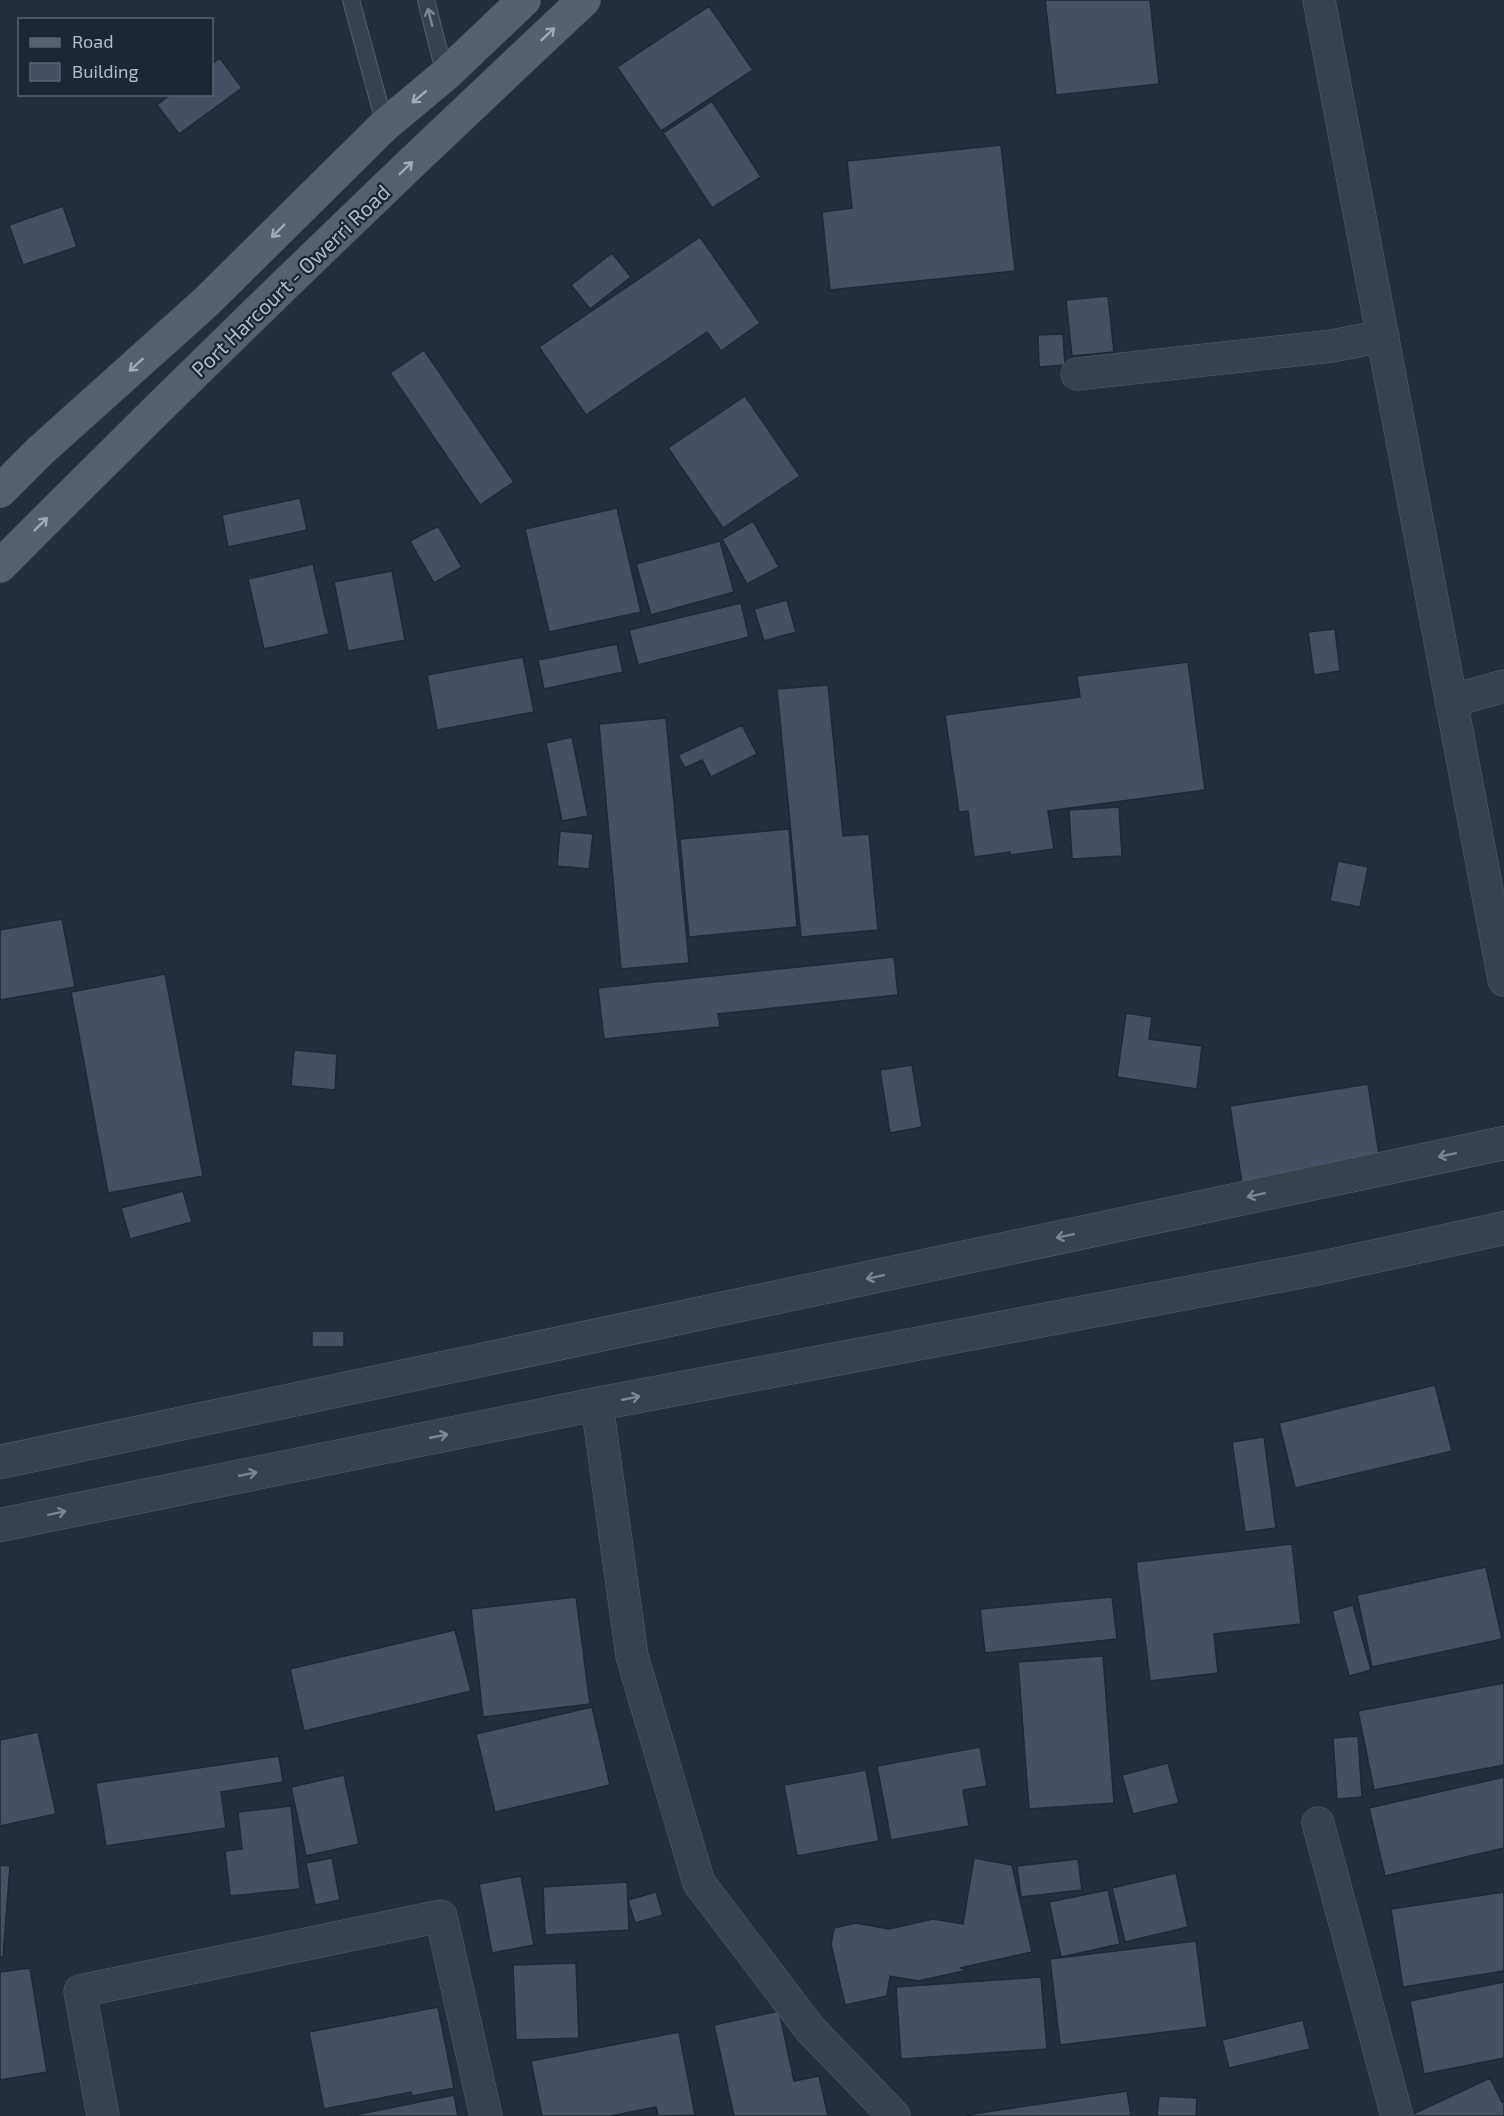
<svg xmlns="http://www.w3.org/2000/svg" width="1504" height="2116" font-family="'Exo 2',sans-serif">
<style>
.building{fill:#455162;stroke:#1f2835;stroke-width:1.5}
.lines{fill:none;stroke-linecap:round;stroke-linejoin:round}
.service-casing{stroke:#565f6c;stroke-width:18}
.minor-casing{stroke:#565f6c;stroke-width:33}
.tertiary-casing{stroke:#565f6c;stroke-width:34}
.primary-casing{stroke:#414a57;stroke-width:34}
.service{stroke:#38414e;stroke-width:16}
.minor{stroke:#38414e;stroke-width:32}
.tertiary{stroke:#38414e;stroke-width:33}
.primary{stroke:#56606e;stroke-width:33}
.oneway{stroke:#7c8592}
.oneway2{stroke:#a1aab7}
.labels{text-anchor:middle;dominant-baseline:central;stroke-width:4.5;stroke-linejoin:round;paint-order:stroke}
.street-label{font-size:21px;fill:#b4bcc9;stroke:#1d2633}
</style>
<rect width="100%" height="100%" fill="#242f3e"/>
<path class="building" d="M1045 0H1150L1159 84 1056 95Z
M709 6 753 70 661 131 617 67Z
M220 58 242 88 179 134 157 105 171 94H212V64Z
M712 101 761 177 712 208 663 133Z
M1001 145 1015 271 830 290 822 212 852 208 847 161Z
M63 206 77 247 23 265 9 225Z
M700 237 760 323 721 351 707 332 586 415 539 347Z
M612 253 631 277 590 309 571 285Z
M1108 296 1114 352 1072 356 1066 300Z
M1063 334 1065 365 1039 367 1038 335Z
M424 350 514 482 480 505 390 373Z
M745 396 800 476 723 528 668 448Z
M300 498 307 530 228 547 222 515Z
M617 508 641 612 549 632 525 529Z
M753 521 779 567 747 584 722 539Z
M438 526 462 567 434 583 410 541Z
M720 541 734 592 651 615 636 564Z
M313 564 329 634 264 649 248 579Z
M392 571 405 640 348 651 334 582Z
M787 600 796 632 764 641 754 609Z
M741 603 749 637 638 665 629 630Z
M1335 629 1340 671 1314 675 1308 632Z
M617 644 623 672 544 689 538 660Z
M523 657 534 712 437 730 427 675Z
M1188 662 1205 790 1048 811 1054 849 1010 855V852L974 857 968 811 959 812 945 715 1080 697 1077 676Z
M828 685 843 836 869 834 878 930 801 937 777 689Z
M666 718 689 963 621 969 599 724Z
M742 725 757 754 711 777 702 760 685 768 678 755Z
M572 737 588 816 562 821 546 743Z
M1119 807 1122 856 1072 859 1069 810Z
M789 829 797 927 689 937 680 839Z
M560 831 593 834 589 869 557 866Z
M1338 861 1368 867 1360 907 1330 901Z
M62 919 75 987 0 1000V930Z
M894 957 898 995 718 1014 720 1027 604 1039 598 988Z
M165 974 203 1176 108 1193 71 992Z
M1126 1013 1152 1017 1149 1039 1202 1046 1197 1089 1117 1077Z
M294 1050 337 1054 335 1090 291 1086Z
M912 1065 922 1127 890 1133 880 1070Z
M1368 1084 1380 1161 1242 1183 1230 1106Z
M183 1191 192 1222 130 1239 121 1208Z
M312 1331H344V1347H312Z
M1435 1385 1452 1451 1295 1488 1279 1423Z
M1264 1437 1276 1528 1245 1532 1232 1442Z
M1292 1544 1301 1624 1214 1634 1218 1673 1150 1681 1136 1562Z
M1486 1567 1502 1639 1372 1667 1357 1595Z
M576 1597 590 1704 483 1717 471 1609Z
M1112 1597 1117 1639 985 1653 980 1609Z
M1353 1605 1371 1670 1349 1676 1332 1611Z
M455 1630 471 1691 304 1731 290 1669Z
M1103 1656 1114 1803 1029 1809 1018 1662Z
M1504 1683V1765L1374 1790 1358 1711Z
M592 1707 610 1785 495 1812 476 1734Z
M38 1732 56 1814 0 1826V1740Z
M1358 1736 1362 1797 1337 1799 1333 1738Z
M980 1747 987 1786 963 1790 969 1826 891 1840 877 1766Z
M279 1756 283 1782 221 1792 226 1828 106 1846 96 1783Z
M1168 1763 1179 1803 1133 1814 1122 1775Z
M866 1770 879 1841 797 1856 784 1785Z
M344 1775 359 1844 306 1856 291 1787Z
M1504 1777V1848L1385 1876 1369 1808Z
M291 1806 300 1889 230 1896 225 1851 242 1849 238 1812Z
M332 1858 340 1900 315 1905 306 1863Z
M974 1858 1012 1865 1032 1952 960 1968 968 1970 918 1981 890 1976 887 1996 845 2005 831 1944 834 1928 856 1923 889 1929 933 1919 963 1924Z
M1078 1859 1082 1890 1021 1897 1017 1866Z
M0 1865 10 1866 3 1957H0Z
M1176 1873 1188 1927 1125 1942 1112 1888Z
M521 1876 534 1945 492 1953 479 1884Z
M627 1882 629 1930 545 1935 543 1887Z
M1108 1890 1120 1944 1061 1957 1049 1902Z
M656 1892 663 1915 635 1923 628 1900Z
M1504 1892V1971L1403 1987 1391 1909Z
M1196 1941 1207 2027 1060 2045 1050 1959Z
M576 1963 579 2038 516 2040 513 1965Z
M30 1968 47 2072 0 2080V1972Z
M1041 1977 1047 2049 901 2059 896 1987Z
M1504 1982V2058L1424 2074 1410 2001Z
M438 2007 454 2088 412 2096 411 2092 324 2109 309 2032Z
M779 2011 794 2081 819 2076 828 2116H734L714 2025Z
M1303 2020 1310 2049 1229 2068 1222 2040Z
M679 2032 695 2115 658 2116 656 2107 611 2116H542L531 2061Z
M1490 2078 1502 2102 1504 2101V2116H1414L1413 2114Z
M1127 2091 1131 2116H966V2115Z
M454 2095 458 2116H350Z
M1159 2096 1197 2098 1196 2116H1157Z"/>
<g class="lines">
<g class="service-casing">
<path id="service" d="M351 0 385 125
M426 0 445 75"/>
</g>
<g class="minor-casing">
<path id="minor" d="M1319 0 1504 980
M1077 374 1332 346 1383 336
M1451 701 1504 686
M597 1404 632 1656 699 1883 810 2029 894 2116
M1318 1823 1397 2116
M103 2116 80 1991 441 1916 486 2116"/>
</g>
<g class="tertiary-casing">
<path id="tertiary" d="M0 1462 1504 1143
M0 1525 597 1404 1325 1267 1504 1228"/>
</g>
<g class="primary-casing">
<path id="primary" d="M0 491 39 452 206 302 385 125 445 75 524 0
M0 566C191 374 386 185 584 0"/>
</g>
<use href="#service" class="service"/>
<use href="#minor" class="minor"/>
<use href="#tertiary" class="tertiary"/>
<use href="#primary" class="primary"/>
</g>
<defs><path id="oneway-shaft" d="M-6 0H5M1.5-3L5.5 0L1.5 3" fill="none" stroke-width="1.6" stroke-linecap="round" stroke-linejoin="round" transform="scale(1.5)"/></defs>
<g class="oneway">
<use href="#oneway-shaft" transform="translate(430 17) rotate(-104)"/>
<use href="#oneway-shaft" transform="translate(1447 1155) rotate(168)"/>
<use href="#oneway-shaft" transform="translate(1256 1195) rotate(168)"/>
<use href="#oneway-shaft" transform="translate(1065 1236) rotate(168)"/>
<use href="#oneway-shaft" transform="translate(875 1277) rotate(168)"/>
<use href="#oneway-shaft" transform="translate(631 1398) rotate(-11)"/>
<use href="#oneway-shaft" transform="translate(439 1436) rotate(-11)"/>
<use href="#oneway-shaft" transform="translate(248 1474) rotate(-11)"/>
<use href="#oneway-shaft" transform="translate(57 1513) rotate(-12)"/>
</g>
<g class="oneway2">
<use href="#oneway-shaft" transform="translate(548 34) rotate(-43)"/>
<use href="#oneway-shaft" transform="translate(419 97) rotate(140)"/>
<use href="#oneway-shaft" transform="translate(406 168) rotate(-44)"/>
<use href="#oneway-shaft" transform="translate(278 231) rotate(135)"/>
<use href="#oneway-shaft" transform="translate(136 365) rotate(138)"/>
<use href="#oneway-shaft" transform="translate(41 524) rotate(-45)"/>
</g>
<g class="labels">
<g class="street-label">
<text transform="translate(290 280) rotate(-44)">Port Harcourt - Owerri Road</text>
</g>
</g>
<rect x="18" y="18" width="195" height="78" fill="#1d2633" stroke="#59626f" stroke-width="1.5"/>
<rect x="30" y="38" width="30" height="9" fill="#56606e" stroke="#59626f" stroke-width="1.5"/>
<text x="72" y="48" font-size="18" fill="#b4bcc9">Road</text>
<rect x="30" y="63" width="30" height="18" fill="#455162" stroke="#59626f" stroke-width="1.5"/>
<text x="72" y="78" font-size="18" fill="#b4bcc9">Building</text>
</svg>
